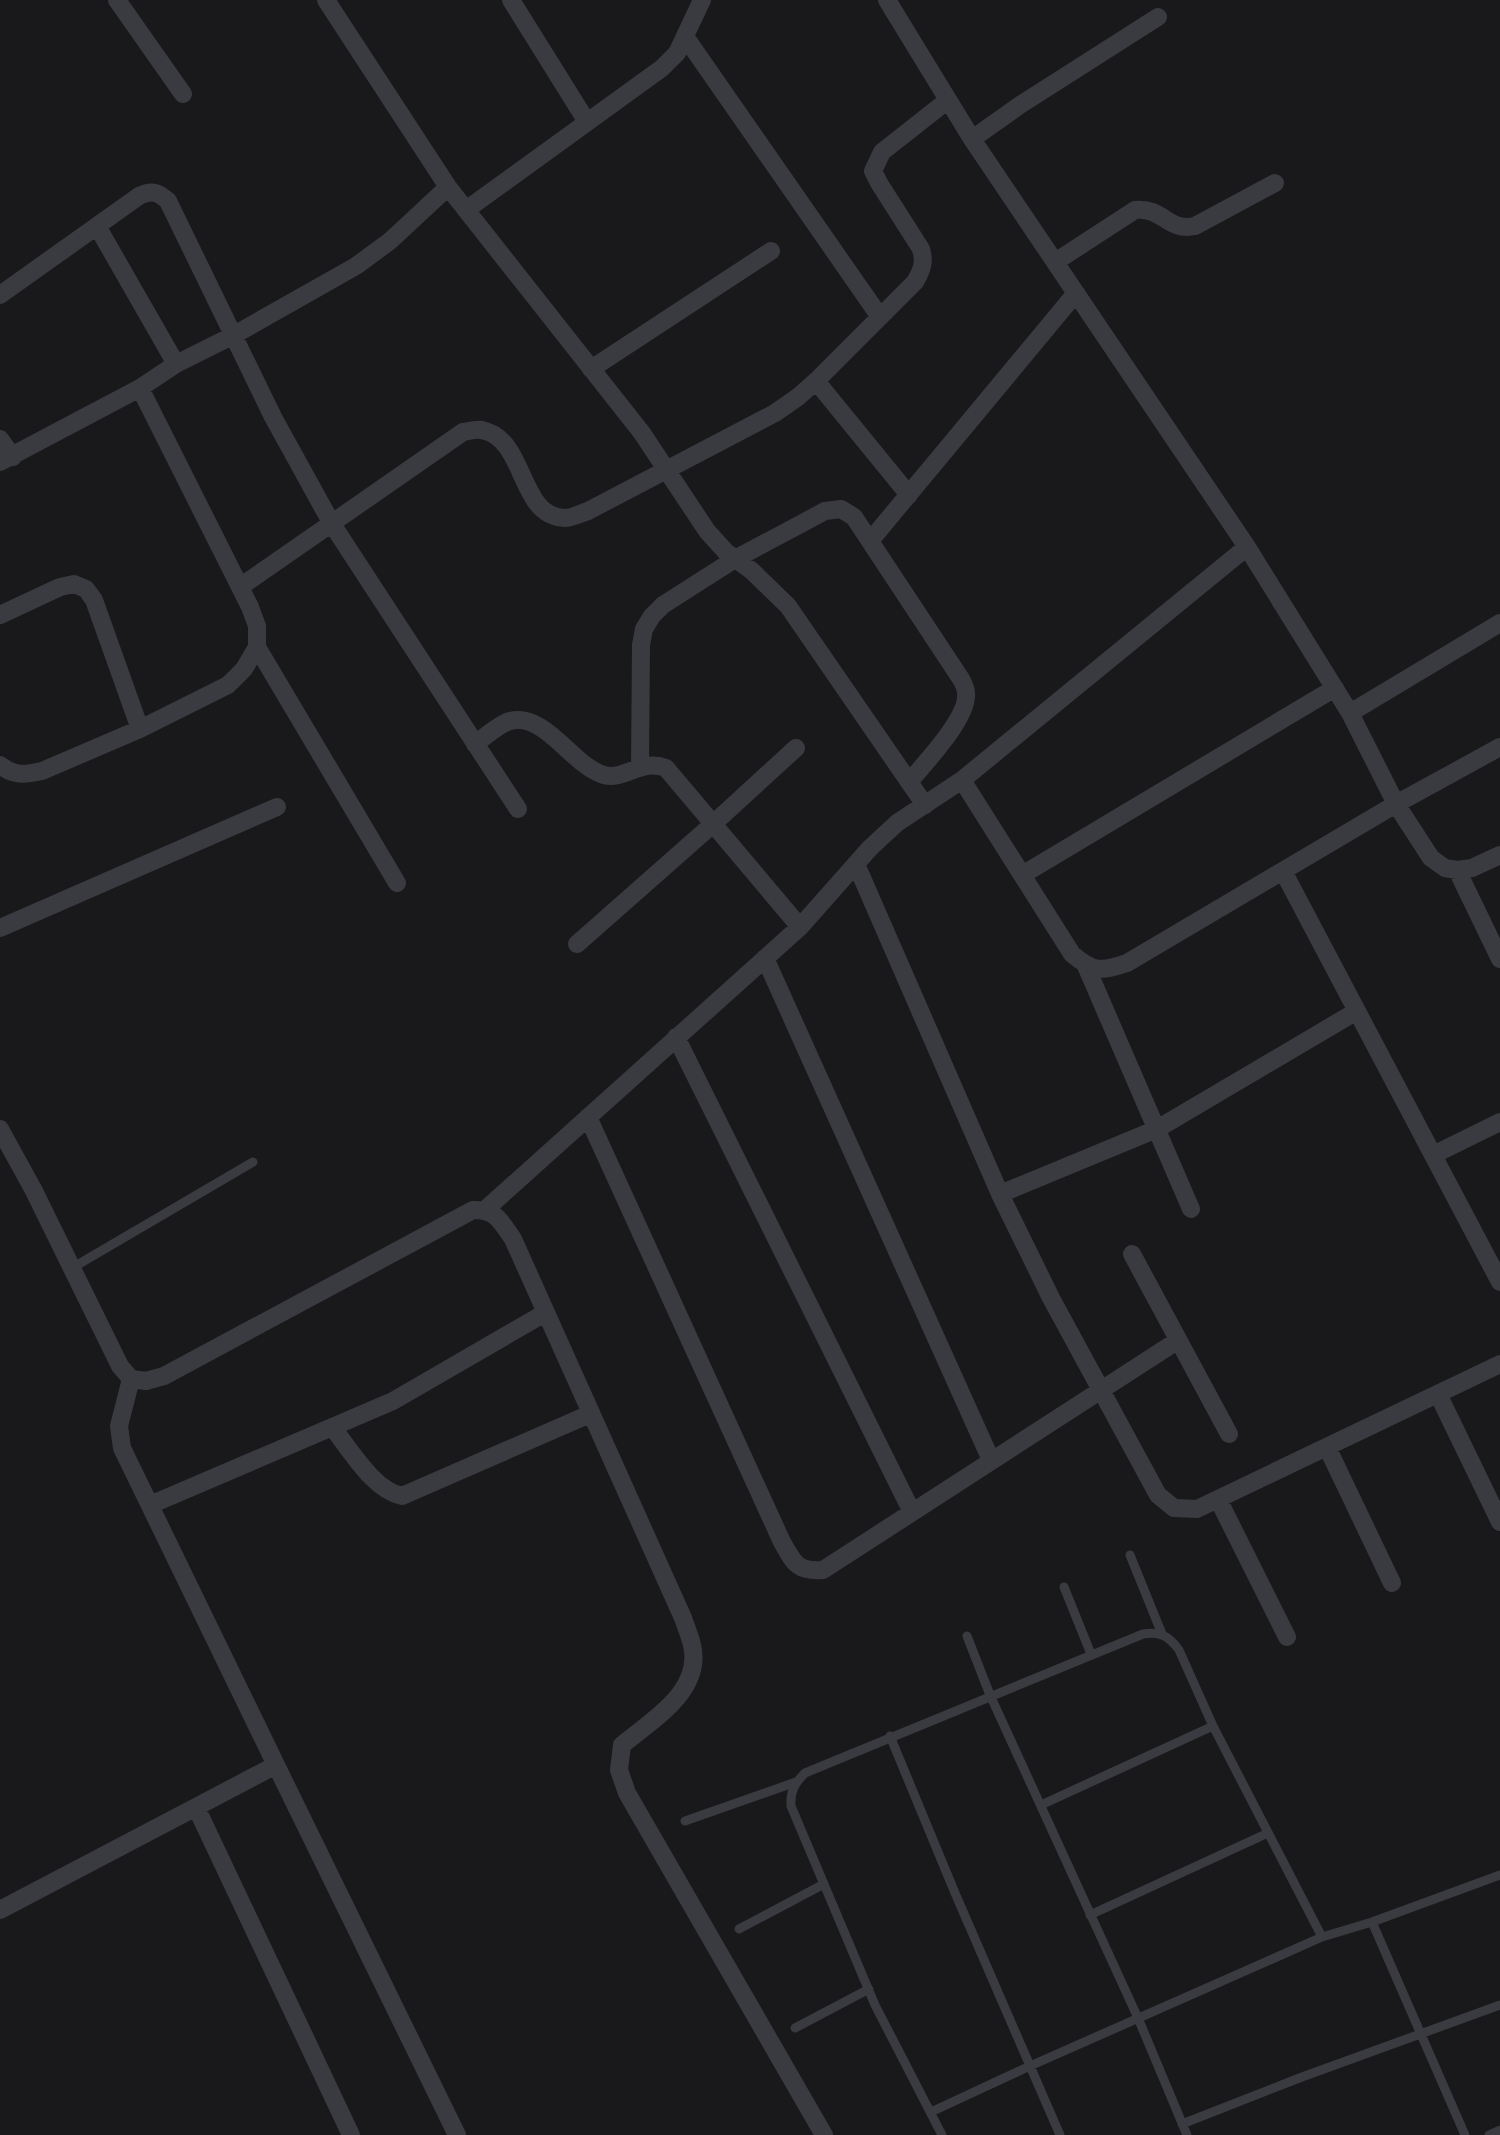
<svg xmlns="http://www.w3.org/2000/svg" width="1500" height="2135" font-family="Cabin,sans-serif">
<style>
.lines{fill:none;stroke-linecap:round;stroke-linejoin:round}
.service{stroke:#3a3b40;stroke-width:9}
.minor{stroke:#3a3b40;stroke-width:18}
</style>
<rect width="100%" height="100%" fill="#19191b"/>
<g class="lines">
<path class="service" d="M72 1268 253 1162
M1130 1555 1162 1634
M1064 1587 1091 1654
M967 1636 990 1695 1138 2018 1187 2135
M890 1736 955 1893 1060 2135
M1041 1805 1213 1726
M685 1821 796 1782
M1090 1915 1268 1833
M1372 1922 1465 2135
M739 1929 824 1884
M795 2028 869 1989
M931 2112 1030 2066 1322 1937 1372 1922 1500 1875
M1182 2124 1302 2077 1500 2005
M942 2135 875 2005 791 1806C790 1791 795 1783 805 1773L1143 1634C1160 1631 1169 1636 1179 1650L1213 1726 1322 1937
M1489 2135 1500 2130"/>
<path class="minor" d="M117 0 183 94
M326 0 448 187 642 433 707 531 726 552 752 571 788 606 925 805
M511 0 587 122
M887 0 972 139 1247 547 1350 713 1396 804 1431 858 1445 868 1457 870 1472 868 1500 855
M686 38 880 317
M972 139 1020 105 1158 17
M466 210 662 68 677 53 702 0
M97 226 176 364
M1055 262 1135 210C1164 207 1167 232 1195 226L1275 183
M0 295 139 196C152 190 158 192 168 201L273 417 332 524 518 809
M591 369 771 251
M816 381 909 495
M0 439 13 457
M0 462 140 388 176 364 234 335 356 266 390 241 448 187
M870 541 1076 293
M240 587 463 432C469 431 476 429 482 430 527 439 518 517 565 518 572 518 581 513 588 511L775 413 798 397 816 381 915 282C922 270 925 262 921 249L879 183 873 171 882 152 948 100
M0 615 60 587 74 584 86 589 94 600 140 729
M257 647 397 883
M1350 713 1500 623
M475 744C485 737 499 724 510 721 546 712 572 766 604 775 624 781 642 758 666 768L800 927
M0 765C14 776 24 775 42 771L140 729 228 685 244 669 257 647V626L250 607 140 388
M640 766 641 645 644 629 652 616 663 605 735 559 825 511 841 509 854 517 961 679C963 683 966 688 966 693 969 717 925 763 909 782
M962 780 1072 954C1093 972 1101 972 1127 963L1396 804 1500 747
M856 864 1000 1194 1051 1298 1158 1495 1174 1508 1197 1509 1500 1364
M1457 870 1500 959
M1283 871 1500 1282
M1022 875 1335 688
M0 928 277 807
M577 944 713 824 796 748
M765 958 991 1460
M1086 966 1191 1209
M676 1037 912 1512
M588 1117 782 1542C794 1563 797 1572 823 1570L1177 1341
M0 1129 33 1189 120 1366 131 1379 146 1381 164 1376 473 1210C496 1209 501 1222 513 1239L683 1618C686 1627 690 1636 692 1645 703 1691 652 1720 622 1745L619 1770 627 1793 824 2135
M1433 1155 1500 1122
M1000 1194 1157 1129 1357 1011
M486 1209 800 927 870 848 897 823 962 780 1247 547
M1132 1254 1229 1434
M1438 1394 1500 1522
M332 1427C350 1449 373 1490 402 1496L590 1414
M1327 1447 1392 1583
M1218 1499 1287 1637
M150 1505 393 1401 545 1313
M276 1765 457 2135
M196 1807 351 2135
M0 1910 276 1765 122 1448 119 1426 131 1379"/>
</g>
</svg>
